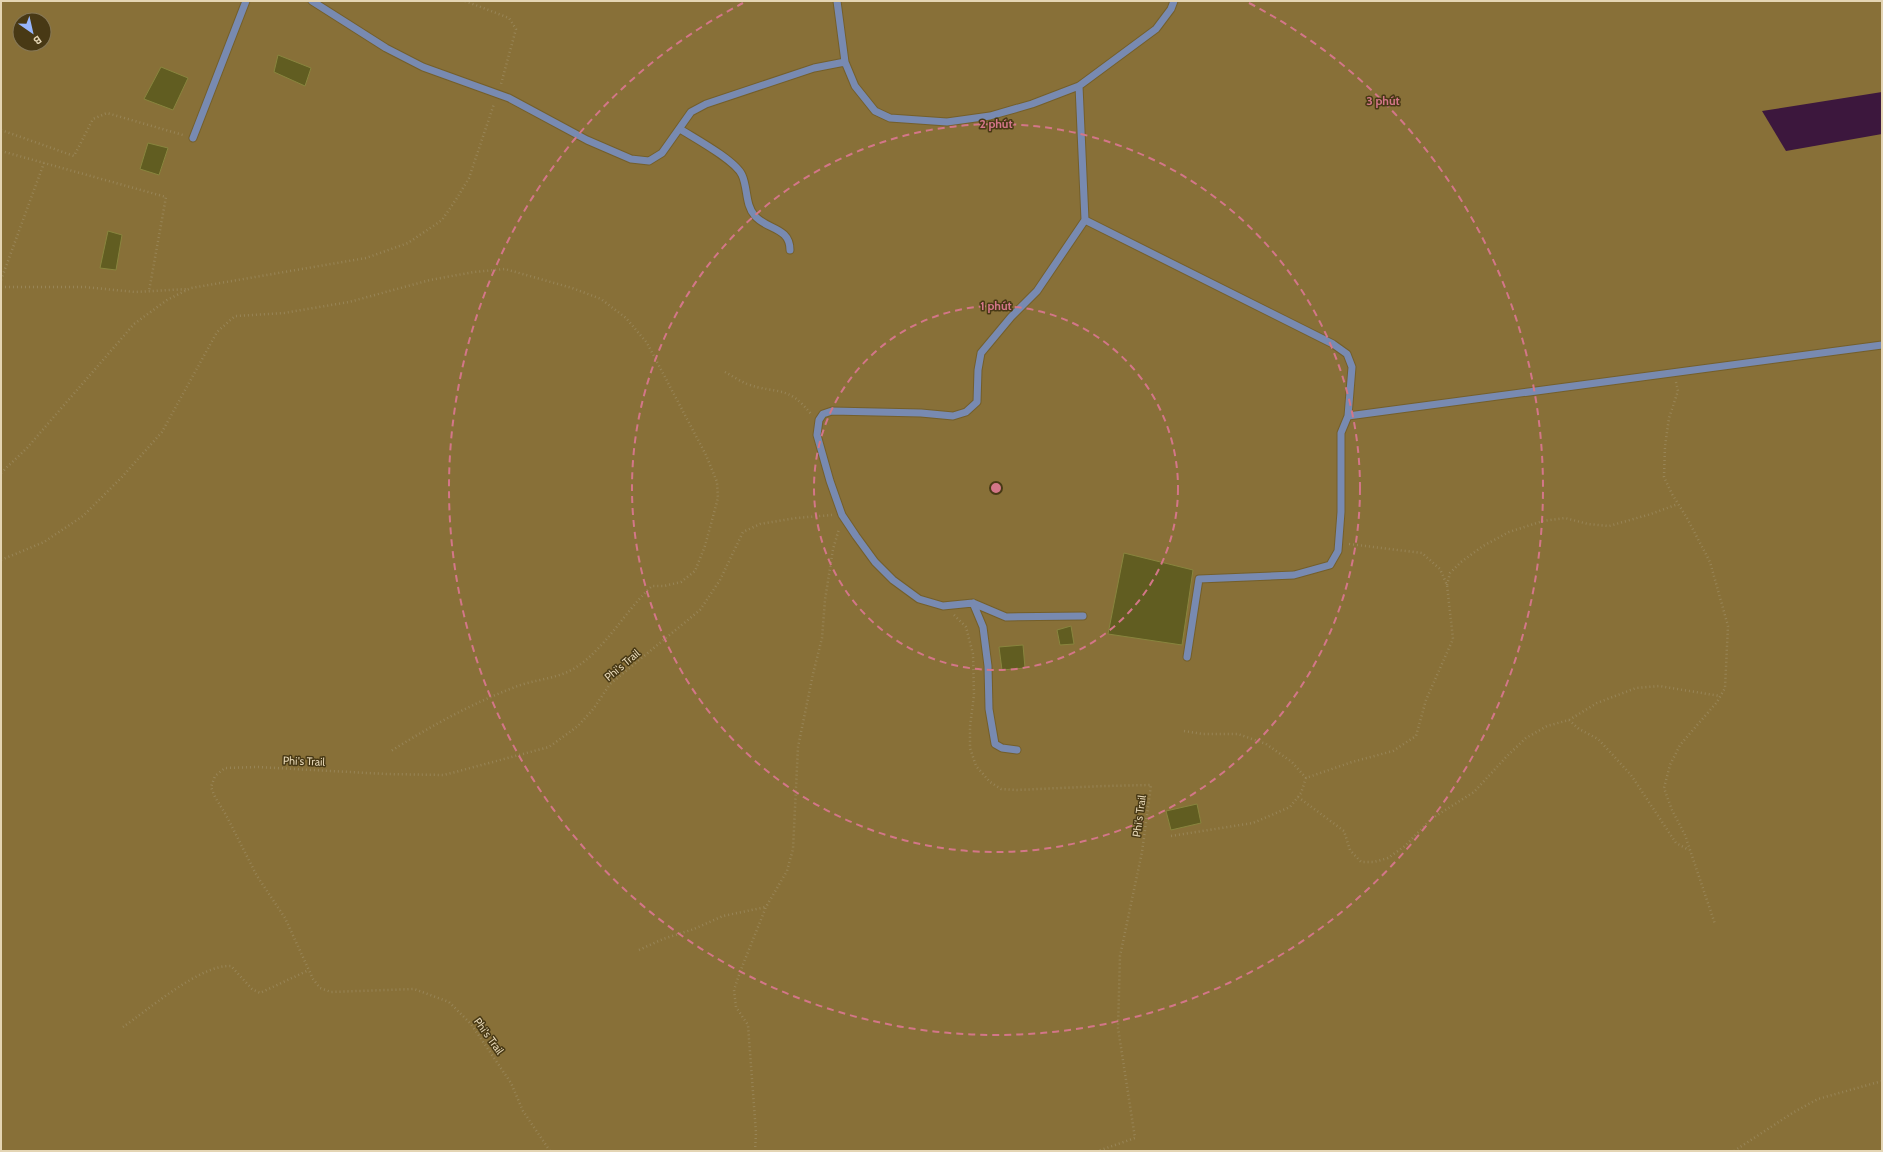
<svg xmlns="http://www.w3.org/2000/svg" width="1883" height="1152" font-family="Cabin,sans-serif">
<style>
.forest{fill:#887038;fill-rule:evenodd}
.water{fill:#3c173d}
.building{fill:#615d21;stroke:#89853e}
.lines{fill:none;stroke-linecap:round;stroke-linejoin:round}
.minor-casing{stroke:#745f2b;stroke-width:9}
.path{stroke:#988557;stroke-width:2.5;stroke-dasharray:1 3;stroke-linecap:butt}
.minor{stroke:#788ab1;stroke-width:7}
.ring{fill:none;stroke:#d37688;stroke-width:2;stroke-dasharray:7 5}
.labels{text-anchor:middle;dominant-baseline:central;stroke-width:3;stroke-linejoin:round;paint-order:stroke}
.street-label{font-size:11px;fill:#e4d5b4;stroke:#483915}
.centre{fill:#d37688;stroke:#483915;stroke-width:2}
.ring-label{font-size:12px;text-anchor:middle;font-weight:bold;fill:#d37688;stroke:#483915;stroke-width:3;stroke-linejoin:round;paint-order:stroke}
</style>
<rect width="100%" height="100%" fill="#584209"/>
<path class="forest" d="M1 1H1882V1151H1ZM20 20H44V44H20Z"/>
<path class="water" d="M1882 92V134L1786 151 1762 111Z"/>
<path class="building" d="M278 55 311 68 305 86 274 72Z
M161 67 188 78 173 110 144 99Z
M148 143 168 148 159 175 140 169Z
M108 231 122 235 116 270 100 268Z
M1124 553 1193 570 1182 645 1108 634Z
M1071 626 1074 644 1060 645 1057 630Z
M1023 645 1025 668 1002 670 999 647Z
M1197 804 1201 823 1171 830 1166 811Z"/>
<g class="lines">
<g class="minor-casing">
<path id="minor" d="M312 1 386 48 423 67 509 98 587 140 631 159 649 161 662 153 691 112 706 104 814 68 845 62
M837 1 845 62 855 86 875 111 890 118 947 122 990 116 1032 104 1079 86 1156 29 1171 9 1174 1
M1079 86 1085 220 1333 344 1347 354 1352 367 1348 416 1341 433V512L1338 551 1330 565 1294 575 1199 579 1187 657
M680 129C694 138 735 160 742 175 748 188 745 205 755 216 767 230 790 227 790 250
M193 138 246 1
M1348 416 1882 345
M973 603 983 627 988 666 989 709 995 744 1002 748 1017 750
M1083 616 1006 617 973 603 943 606 919 599 893 580 875 562 856 536 842 515 830 481 817 435 819 420 823 414 832 411 921 413 953 416 966 412 977 402 978 370 981 353 1011 317 1037 291 1085 220"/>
</g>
<path class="path" d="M465 1 509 18 516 29 501 84
M1 130 74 156 93 119 107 113 183 135
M1 151 166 197 149 291
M1 280 44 163
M1 287H85L135 292 188 289
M725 372C732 376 740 381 747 384 778 395 787 384 811 414
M1676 382 1678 391 1669 418 1665 446 1664 477 1672 494 1687 518 1710 562 1728 626 1725 688 1717 702 1680 745 1670 765 1664 788 1672 810 1685 835 1715 924
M1 473 27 448 134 324 167 300 191 288 366 258 408 243 442 220 457 198 469 178 494 104
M1 560 44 542 83 516 122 477 162 432 217 332 235 316 284 313 349 302 430 280 474 272 505 269 572 288 601 299 626 318 647 343 706 455 717 482 718 498 705 546 695 571 681 582 664 586H652C626 610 607 646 578 666 560 679 535 679 515 687 471 704 431 726 391 751
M1447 585 1450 573 1461 562 1483 546 1509 532 1543 521 1565 518 1588 524 1609 526 1651 514 1678 504
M954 615 966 627 973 654 974 695 970 726V748L976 766 990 782 1001 789 1017 790 1104 786 1151 785 1142 852 1120 956 1118 1028 1135 1138 1098 1151
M1569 720 1579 729 1598 739 1611 753 1631 775 1676 843 1689 850
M1184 731 1203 734H1238L1266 744 1292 762 1306 778
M1298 797 1344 831 1350 850 1361 862H1374L1388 858 1405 846 1431 819 1474 792 1507 756 1526 738 1547 726 1569 720 1597 703 1636 688 1659 686 1720 696
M1171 836 1253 823 1290 807 1301 793 1306 778 1352 762 1393 751 1416 736 1426 700 1453 639 1447 585 1440 569 1422 553 1349 544
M639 950 663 939 694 929 723 916 766 907
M123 1027C148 1010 201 964 231 966L252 989 260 993 309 970
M550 1151 523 1111 511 1083 492 1055 471 1024 449 1002 414 989 331 992 320 988 313 979 285 918 257 876 226 815 215 797 211 787 215 776 225 768 258 767 386 774 444 775 549 747 578 726 594 708 610 684 700 610 720 580 743 532 760 524 796 518 832 515
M755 1151 756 1133 748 1025 736 1007 734 990 740 972 766 907 787 871 793 849 798 747 813 674 822 638 825 600 833 549 839 529
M1734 1151 1794 1112 1818 1099 1882 1081"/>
<use href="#minor" class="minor"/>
</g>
<g class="ring">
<circle cx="996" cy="488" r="182"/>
<circle cx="996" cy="488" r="364"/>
<path d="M1249 3A547 547 0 1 1 743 3"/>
</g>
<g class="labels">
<g class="street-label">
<text transform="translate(622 665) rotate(-40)">Phi's Trail</text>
<text transform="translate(304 761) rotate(2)">Phi's Trail</text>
<text transform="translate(1139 816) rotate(-82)">Phi's Trail</text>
<text transform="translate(489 1036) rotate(54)">Phi's Trail</text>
</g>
</g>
<circle cx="996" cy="488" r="6" class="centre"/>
<g class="ring-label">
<text x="1383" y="105">3 phút</text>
<text x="996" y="128">2 phút</text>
<text x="996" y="310">1 phút</text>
</g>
<rect width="1883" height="1152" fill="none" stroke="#e4d5b4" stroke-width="4"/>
<g transform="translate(32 32) rotate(146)"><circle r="19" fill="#483915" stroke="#867755"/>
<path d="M0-3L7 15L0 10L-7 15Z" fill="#97b6fd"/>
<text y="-6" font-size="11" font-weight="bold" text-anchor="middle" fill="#e4d5b4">B</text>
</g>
</svg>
